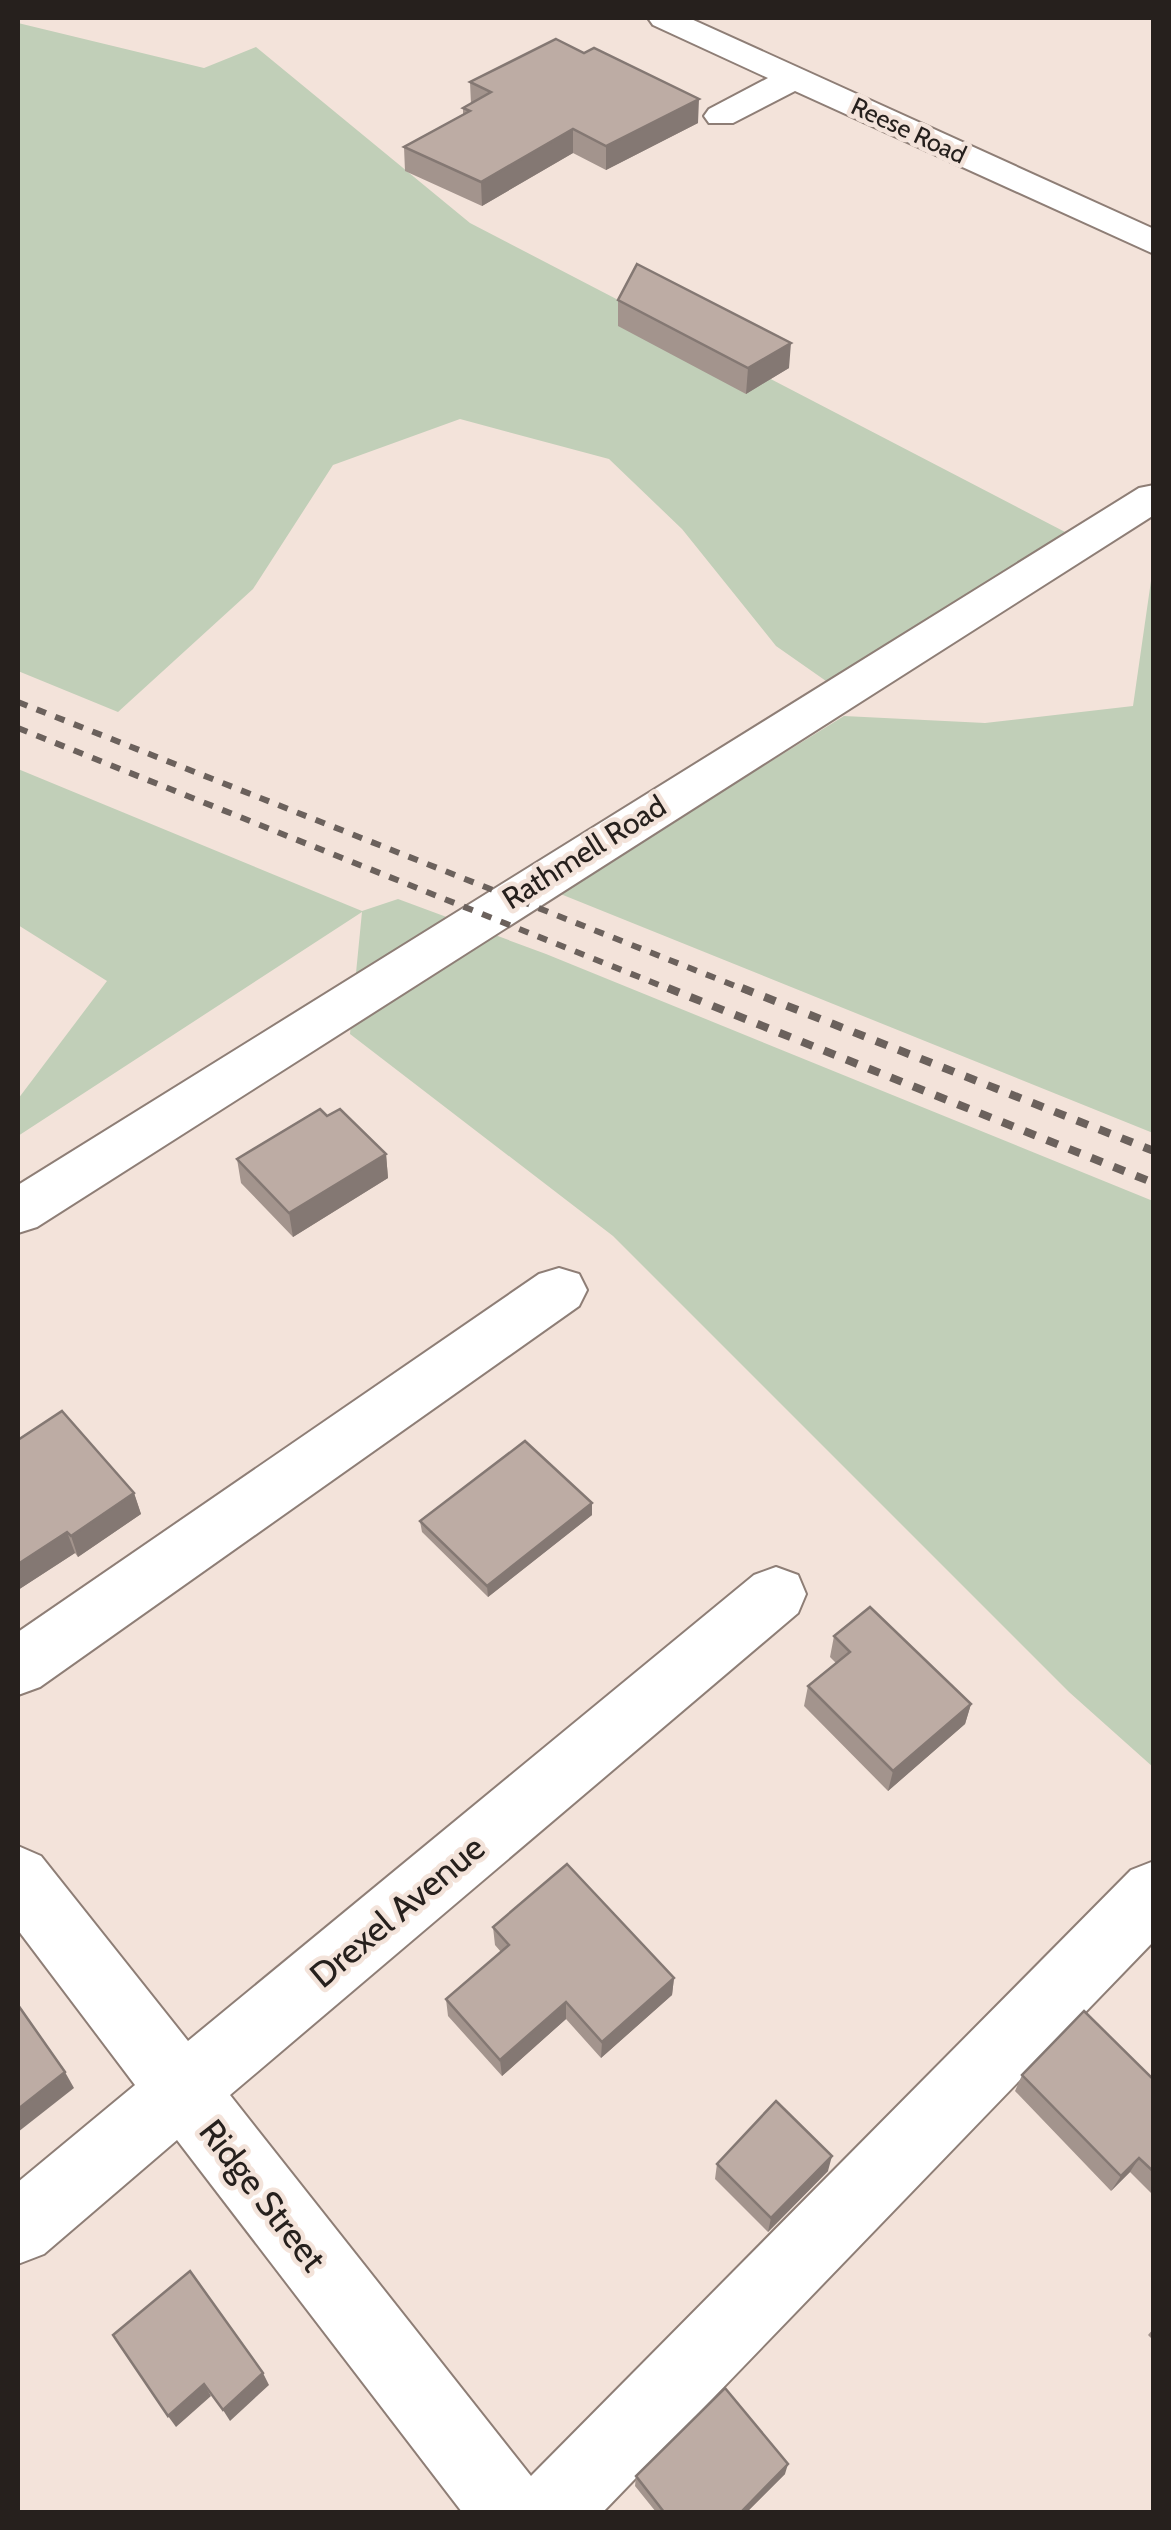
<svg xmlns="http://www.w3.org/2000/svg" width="1171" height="2530" font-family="Cabin,sans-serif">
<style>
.green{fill:#c1cfb8}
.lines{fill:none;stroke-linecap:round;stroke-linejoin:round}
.minor-casing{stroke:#8e7e76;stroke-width:4}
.minor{fill:#fff;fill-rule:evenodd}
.rail-far1{stroke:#6b615c;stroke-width:6;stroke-dasharray:10 10;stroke-linecap:butt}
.rail{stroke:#6b615c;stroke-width:8;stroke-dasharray:12 12;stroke-linecap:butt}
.wall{fill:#a3948d}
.shaded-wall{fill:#847873}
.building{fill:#bdaca4;stroke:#847873;stroke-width:2.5}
.labels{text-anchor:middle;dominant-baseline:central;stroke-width:9;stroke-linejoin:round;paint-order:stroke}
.far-street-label{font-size:25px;fill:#26201d;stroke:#f3e3da}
.street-label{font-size:30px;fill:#26201d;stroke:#f3e3da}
.near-street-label{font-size:35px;fill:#26201d;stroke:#f3e3da}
</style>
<rect width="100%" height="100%" fill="#f3e3da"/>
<path class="green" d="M18 23 204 68 256 47 470 223 1067 533 826 681 776 646 682 529 609 459 460 419 333 465 253 589 118 712 18 671Z
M1153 567V1133L558 893 844 716 985 723 1133 706Z
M18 769 362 911 398 899 546 954 1153 1201V1767L1069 1692 613 1236 350 1034 362 912 18 1136V1099L107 981 18 925Z"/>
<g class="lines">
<g class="minor-casing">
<path id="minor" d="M648 18H689L1154 229V254L795 91 733 123H709L704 116 709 109 768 78 653 25Z
M1154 485V515L37 1227 18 1233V1185L1139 488Z
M559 1268 579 1274 587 1290 579 1306 40 1687 18 1695V1632L539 1274Z
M776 1567 798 1575 806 1594 798 1613 230 2095 531 2476 1131 1870 1154 1861V1941L603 2512H462L177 2140 44 2254 18 2264V2182L135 2085 18 1930V1846L41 1856 188 2041 754 1575Z"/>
</g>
<use href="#minor" class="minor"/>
<path class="rail-far1" d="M18 702 748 991
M18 728 674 991"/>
<path class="rail" d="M668 988 1154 1183
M742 988 1154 1151"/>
</g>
<path class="wall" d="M470 82 698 123 606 170 573 153 482 206 405 171 404 147 463 114V108L471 104Z
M618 300 789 368 746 394 618 326Z
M386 1154 388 1178 293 1237 241 1183 237 1159Z
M18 1440 134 1493 141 1514 78 1557 75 1553 18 1590Z
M592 1515 488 1597 422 1532 420 1521Z
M834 1636 971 1704 965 1724 888 1791 804 1706 808 1686 836 1663 830 1657Z
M493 1927 674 1978 672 1995 601 2058 566 2019 502 2076 448 2016 446 1999 501 1952 495 1945Z
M1022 2075 1154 2080V2196L1130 2172 1111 2191 1015 2091Z
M717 2164 828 2171 768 2232 715 2179Z
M1154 2328V2341L1148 2335Z
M785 2474 747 2512H656L635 2486 636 2476Z"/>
<path class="shaded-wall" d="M699 99 698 123 606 170V146Z
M573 129V153L482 206 481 182Z
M791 343 789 368 746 394 748 368Z
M386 1154 388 1178 293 1237 289 1213Z
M134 1493 141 1514 78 1557 71 1536Z
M592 1503V1515L488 1597 487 1586Z
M67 1532 75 1553 18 1590V1564Z
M971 1704 965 1724 888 1791 893 1771Z
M674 1978 672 1995 601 2058 602 2042Z
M566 2002V2019L502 2076 500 2060Z
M65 2072 74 2088 18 2132V2109Z
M832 2156 828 2171 768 2232 771 2218Z
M1139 2158 1130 2172 1111 2191 1121 2176Z
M263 2373 269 2385 230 2421 223 2410Z
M204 2384 211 2396 176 2427 168 2416Z
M788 2464 785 2474 747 2512H741Z"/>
<path class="building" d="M556 39 584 53 594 48 699 99 606 146 573 129 481 182 404 147 470 111 463 108 491 92 470 82Z
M637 264 791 343 748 368 618 300Z
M320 1109 327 1116 340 1109 386 1154 289 1213 237 1159Z
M62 1411 134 1493 71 1536 67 1532 18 1564V1440Z
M525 1441 592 1503 487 1586 420 1521Z
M870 1607 971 1704 893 1771 808 1686 850 1652 834 1636Z
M567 1864 674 1978 602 2042 566 2002 500 2060 446 1999 509 1945 493 1927Z
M18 2005 65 2072 18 2109Z
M1084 2011 1154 2080V2172L1139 2158 1121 2176 1022 2075Z
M776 2101 832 2156 771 2218 717 2164Z
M190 2271 263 2373 223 2410 204 2384 168 2416 113 2335Z
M725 2388 788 2464 741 2512H664L636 2476Z"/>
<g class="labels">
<g class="far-street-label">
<text transform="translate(909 130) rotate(25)">Reese Road</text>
</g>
<g class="street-label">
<text transform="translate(584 852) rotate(-32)">Rathmell Road</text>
</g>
<g class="near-street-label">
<text transform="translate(397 1911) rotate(-40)">Drexel Avenue</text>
<text transform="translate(263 2195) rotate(52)">Ridge Street</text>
</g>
</g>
<rect width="1171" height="2530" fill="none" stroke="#26201d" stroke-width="40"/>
</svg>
